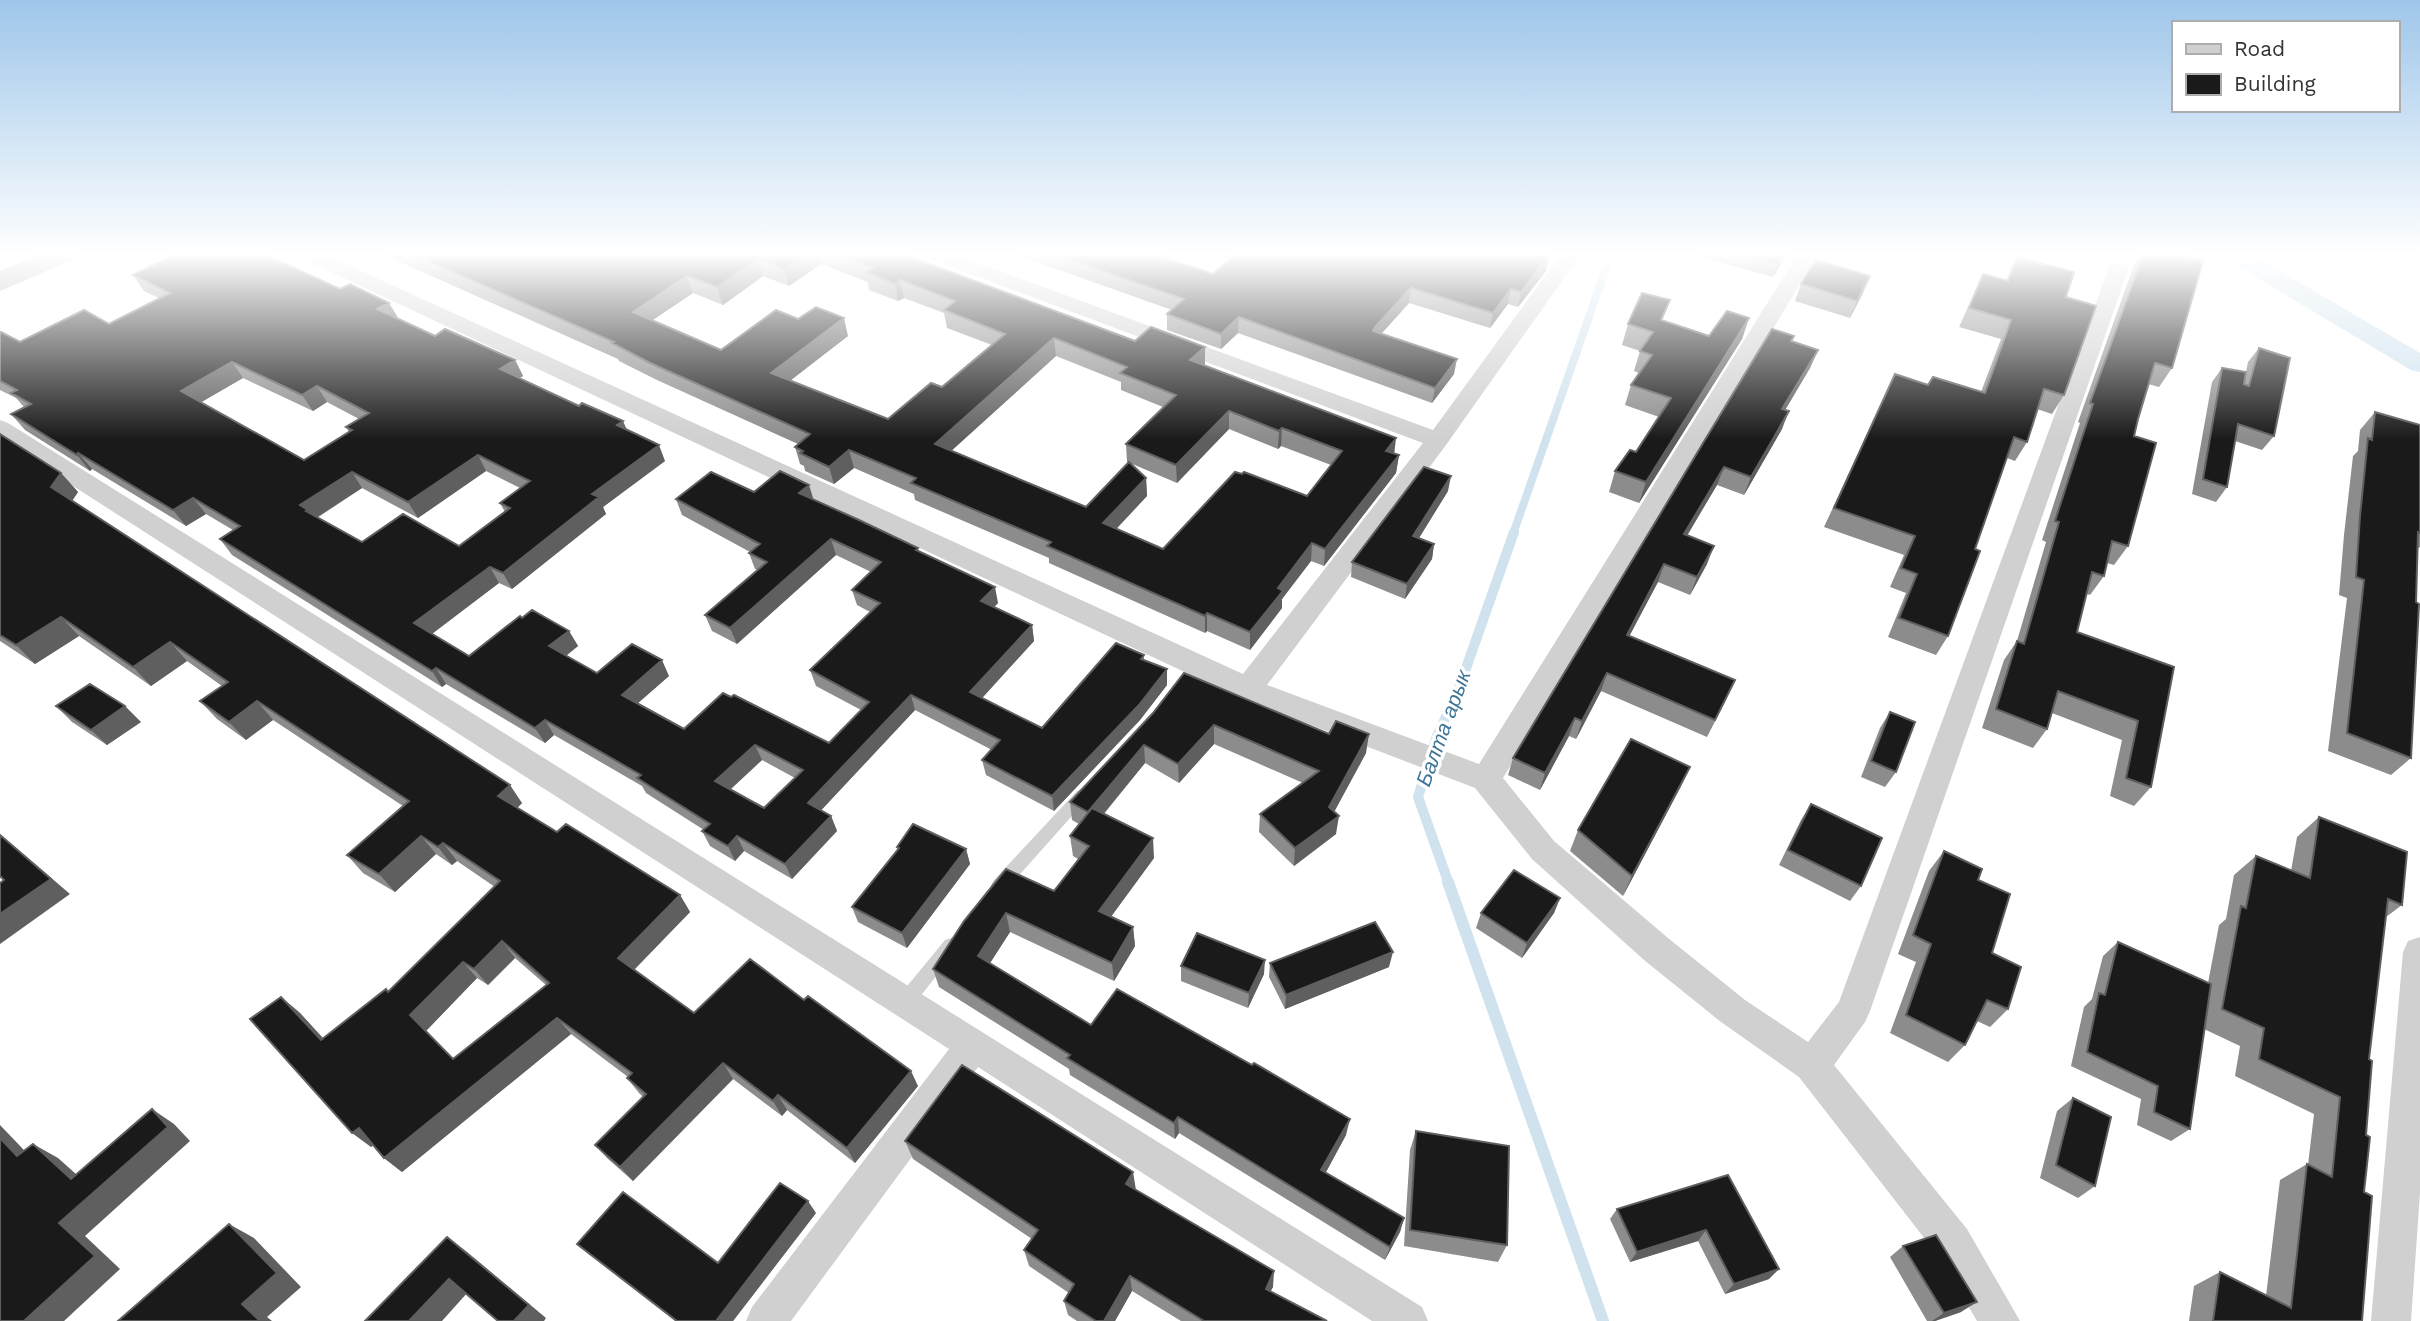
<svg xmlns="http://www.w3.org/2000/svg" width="2420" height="1321" font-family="'Work Sans',sans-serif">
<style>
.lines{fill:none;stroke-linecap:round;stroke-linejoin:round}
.stream-far2{stroke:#cfe2ee;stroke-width:8}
.stream-far1{stroke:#cfe2ee;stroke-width:10}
.stream{stroke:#cfe2ee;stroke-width:12}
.canal{fill:#cfe2ee;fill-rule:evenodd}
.service{fill:#d0d0d0;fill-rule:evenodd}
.minor{fill:#d0d0d0;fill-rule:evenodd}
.trunk{fill:#a2a2a2;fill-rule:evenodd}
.wall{fill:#8c8c8c;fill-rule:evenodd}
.shaded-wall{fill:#5f5f5f}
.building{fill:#1a1a1a;stroke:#5f5f5f;stroke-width:2;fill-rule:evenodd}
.labels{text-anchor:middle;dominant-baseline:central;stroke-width:7;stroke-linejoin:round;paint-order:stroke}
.water-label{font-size:21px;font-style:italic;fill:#3f7597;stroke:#fff}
</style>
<rect width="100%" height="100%" fill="#fff"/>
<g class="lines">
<path class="stream-far2" d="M1513 534 1611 254"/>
<path class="stream-far1" d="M1449 884 1418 797 1437 736 1458 691 1514 532"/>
<path class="stream" d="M1448 882 1603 1321"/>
<path class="canal" d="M2165 254H2251L2420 353V372L2411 370 2234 264 2177 261 2168 259Z"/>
<path class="service" d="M1082 789 1087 791 1090 795 1087 799 1005 891 999 893 993 891 991 886 993 881 1077 791Z
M951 938 957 940 959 945 957 950 911 1008 905 1010 899 1008 896 1002 899 996 945 940Z"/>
<path class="minor" d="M298 254H324L1243 674 1423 443 928 258 925 254H953L1433 430 1561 254H1581L1446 445 1267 685 1479 764 1798 254H1818L1503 778 1554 841 1668 938 1745 1000 1808 1042 1839 1002 2109 267 2112 263H2126L2129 267 1870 1011 1865 1022 1834 1065 1967 1229 2020 1321H1977L1939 1257 1799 1077 1721 1022 1644 960 1532 859 1475 788 1238 697 301 258Z
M0 420 8 423 1422 1307 1428 1321H1372L978 1067 791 1321H746L752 1307 949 1049 0 439Z
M2420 937V1193L2411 1321H2371L2403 952 2408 941Z"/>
<path class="trunk" d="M39 254H76L72 260 0 291V271Z"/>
</g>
<path class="wall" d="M382 254H903L1135 341 1205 347 1204 365 1399 455 1396 473 1324 566 1311 561 1282 599V608L1250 650 1207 631 1205 633 1049 563V558L915 500 914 494 854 468 834 484 805 471 804 466 800 464 795 447 798 444 657 380 619 361 618 359ZM821 264 868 282 869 290 898 301 904 298 944 313 947 328 992 345 942 387 888 419 790 380 848 336 798 319 721 350 653 320 693 293 723 305 763 276 789 286ZM1056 356 1121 382V390L1163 407 1126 444 1127 462 1129 463 1086 507 951 451ZM1229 429 1278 449 1281 446 1331 465 1307 496 1163 549 1116 529 1147 496 1146 478 1130 463 1177 483Z
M1014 254H1167L1163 257 1213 274 1546 255V271L1518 307 1508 304 1490 328 1409 303 1381 334 1454 374 1432 403 1238 333 1221 349 1167 330V314L1172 310Z
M1691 254H1787L1773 277Z
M2141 254H2175L2172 368 2159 387 2148 384 2138 419 2134 436 2128 546 2114 565 2107 563 2104 576 2090 595 2087 594 2077 632 2174 667 2151 787 2134 806 2110 796 2122 740 2052 713 2047 729 2033 748 1982 728 2004 660 2017 641 2046 542 2042 540 2080 423 2078 422 2134 265Z
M2017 257 2066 297 2064 395 2052 414 2037 409 2027 442 2015 461 2007 458 1975 549 1948 636 1936 655 1888 637 1906 593 1890 587 1904 555 1824 527 1895 374 1928 385 1981 392 2001 339 1959 327 1983 274 2006 280Z
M133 275 340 289 389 303 398 318 435 336 515 360 523 376 519 378 579 406 623 421 626 430 665 461 603 507 606 514 512 589 499 583 432 634 469 656 522 618 569 631 578 646 566 656 597 673 669 676 638 703 684 729 829 743 861 710 816 686 810 670 870 612 857 605 852 590 871 572 836 555 737 644 712 631 705 615 757 570 755 569 749 553 750 552 682 515 676 499 754 492 814 500 918 548 919 552 998 603 994 607 1032 625 1034 641 982 698 1042 728 1144 655V660L1167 669V685L1140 720 1054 811 986 775 982 760 992 750 915 710 821 810 831 816 837 831 792 879 744 851 735 861 710 846 702 831 704 830 646 793 642 786 554 735 545 743 446 684 442 687 232 555 220 539 233 530 206 514 186 526 92 469 90 471 25 430 11 414 24 407 16 398 0 390V333L20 342 109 324 159 298 144 291ZM243 378 313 411 327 402 359 419 346 427 349 432 304 460 201 402ZM486 471 520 488 500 503 505 512 459 546 362 542 317 518 362 488 418 518ZM762 760 795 778 764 808 730 790Z
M1801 284 1863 293 1850 318 1795 301Z
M1749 318 1742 339 1639 503 1609 492 1615 471 1636 452 1659 417 1625 405 1631 385 1639 373 1634 371 1640 351 1622 345 1628 324 1663 321 1709 336Z
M1794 336 1792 341 1818 350 1810 368 1785 410 1782 429 1744 495 1717 485 1687 536 1707 564 1690 595 1658 582 1629 636 1727 698 1707 737 1601 691 1576 739 1569 736 1540 790 1508 775 1513 758Z
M2259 348 2274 436 2262 450 2235 441 2227 487 2216 502 2192 494 2212 382 2222 368 2246 372 2248 362Z
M2375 412 2420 425V547L2417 549 2411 758 2391 775 2328 751 2347 598 2339 595 2344 535 2353 456 2358 451 2360 430Z
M0 434 61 473 78 492 72 501 522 803 517 808 557 832 680 895 690 912 634 970 694 1013 918 1086 855 1163 787 1110 782 1116 733 1079 633 1181 608 1159 595 1145 643 1097 639 1093 627 1078 628 1077 571 1034 402 1172 384 1158 373 1145 371 1147 281 997 300 1013 323 1038 388 992 495 887 457 861 452 865 436 854 395 892 363 873 347 855 403 806 273 720 246 740 217 719 200 701 222 686 187 661 151 686 79 636 35 664 0 641ZM515 958 546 985 453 1059 426 1031 477 978 488 985Z
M1448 491 1419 538 1434 544 1432 559 1405 599 1351 577 1352 562Z
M56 706 141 722 107 745 72 722Z
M1890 712 1896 772 1885 787 1861 777 1880 728Z
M1153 713 1366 753 1334 812 1336 834 1294 866 1259 832 1260 814 1303 783 1214 744 1179 783 1145 763 1104 814 1154 858 1111 917 1133 927 1135 946 1114 981 1010 932 990 963 1091 1025 1346 1135 1326 1172 1404 1218 1400 1232 1385 1260 1179 1133 1175 1139 1070 1075 1069 1069 939 987 933 969 964 921 1054 891 1078 859 1073 856 1070 836 1079 824 1072 820 1070 802Z
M1690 767 1680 788 1623 896 1570 851 1578 830Z
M1811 804 1861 886 1850 901 1779 865 1801 820Z
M2319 817 2402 905 2386 917 2369 1059 2364 1192 2362 1321H2189L2194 1286 2220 1272 2266 1296 2280 1180 2307 1164 2308 1165 2314 1114 2235 1076 2240 1046 2204 1029 2190 1129 2171 1141 2137 1125 2141 1099 2071 1066 2084 1007 2092 999 2103 956 2118 942 2208 983 2219 925 2226 919 2234 875 2256 856 2291 871 2297 837Z
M897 847 966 849 970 864 907 948 858 922 852 907 898 850Z
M1944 851 1978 880 1992 953 2008 1009 1990 1027 1977 1021 1965 1045 1948 1062 1890 1033 1916 962 1898 954 1929 871Z
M1560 898 1554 913 1522 958 1476 928 1481 913Z
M1270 963 1389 967 1285 1009 1269 977Z
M1181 966 1264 974 1248 1008 1181 981Z
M2073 1098 2095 1186 2078 1198 2040 1178 2057 1111Z
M1416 1131 1507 1245 1498 1262 1404 1246 1410 1150Z
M905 1141 1135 1190 1273 1287 1270 1291 1327 1321H1181L1132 1291 1115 1321H1077L1068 1315 1064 1301 1069 1293 1029 1266 1024 1250 1032 1239 913 1159Z
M1728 1175 1769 1279 1725 1294 1698 1241 1630 1262 1610 1219 1617 1209Z
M816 1213 733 1321H675L590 1255 577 1244 718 1263Z
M1903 1246 1961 1312 1935 1321H1927L1890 1257Z"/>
<path class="shaded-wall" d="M806 254H818L821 264 789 286 784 269Z
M1150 254H1167L1151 268Z
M1784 254H1787L1773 277 1777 264Z
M1549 255 1546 271 1518 307 1521 292Z
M758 259 763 276 723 305 717 287Z
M687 276 693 293 639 329 633 312Z
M1870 276 1863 293 1850 318 1857 301Z
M900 280 904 298 898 301 895 284Z
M1411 288 1409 303 1374 342 1373 331 1375 327Z
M1511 289 1508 304 1490 328 1493 313Z
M389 303 398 318 377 309Z
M1239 317 1238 333 1221 349V334Z
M844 318 848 336 777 391 771 373Z
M1749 318 1742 339 1639 503 1646 482Z
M1054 338 1056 356 939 462 935 444Z
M1205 347V364L1191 378 1190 360Z
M1818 350 1810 368 1775 427 1782 409Z
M1457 359 1454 374 1432 403 1435 388Z
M515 360 523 376 508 385 500 369Z
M232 362 243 378 193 407 181 391Z
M317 386 327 402 313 411 302 395Z
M1229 411V429L1177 483 1176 465Z
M1789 411 1782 429 1744 495 1751 477Z
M623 421 630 437 617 425Z
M1282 428 1281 446 1278 449 1279 431Z
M1396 438 1394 456 1386 451Z
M659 445 665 461 603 507 606 514 512 589 503 573 592 494Z
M849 450 854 468 834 484 829 467Z
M78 453 92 469 90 471 77 455Z
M478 455 486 471 418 518 408 502Z
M1399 455 1396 473 1324 566 1325 549Z
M1724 467 1717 485 1677 552 1684 534Z
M352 472 362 488 314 519 300 505Z
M61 473 78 492 68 507 51 487Z
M1451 476 1448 491 1411 551 1413 536Z
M1146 478 1147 496 1105 541 1103 523Z
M809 485 814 501 799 493Z
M193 498 206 514 186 526 173 510Z
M831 539 836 555 737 644 730 628Z
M1312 543 1311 561 1282 599V608L1250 650V632L1278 588Z
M1434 544 1432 559 1405 599 1407 584Z
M1714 546 1707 564 1690 595 1697 577Z
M1664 564 1658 582 1621 652 1627 635Z
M490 567 499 583 425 639 414 623Z
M995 587 998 603 984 617 981 601Z
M1207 613V631L1205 633V616Z
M61 617 79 636 35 664 16 645Z
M1032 625 1034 641 973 708 970 692Z
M569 631 578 646 558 662 549 646Z
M170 642 187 661 151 686 133 667Z
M662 660 669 676 630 710 622 695Z
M436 668 446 684 442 687 432 671Z
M1167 669V685L1140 720 1054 811 1052 796Z
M1607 673 1601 691 1576 739 1582 721Z
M911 695 915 710 814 818 808 803Z
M257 701 273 720 246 740 229 722Z
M125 706 141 722 107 745 91 730Z
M1575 718 1569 736 1540 790 1545 773Z
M545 720 554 735 545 743 535 728Z
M1214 725V744L1179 783 1178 764Z
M1369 734 1366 753 1327 825 1339 816 1336 834 1294 866 1295 848 1329 807Z
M755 745 762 760 722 797 715 781Z
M1144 745 1145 763 1090 830 1088 812Z
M1690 767 1680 788 1623 896 1632 876Z
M510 785 522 803 511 814 498 796Z
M831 816 837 831 792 879 785 864Z
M0 834 70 894 0 944V914L51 879Z
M421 836 436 854 395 892 379 874Z
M737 836 744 851 735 861 728 846Z
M1153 838 1154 858 1101 930 1099 911Z
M443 843 457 861 452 865 438 847Z
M966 849 970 864 907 948 902 933Z
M680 895 690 912 629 975 618 958Z
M1560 898 1554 913 1522 958 1527 943Z
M1006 913 1010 932 983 974 978 956Z
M1133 927 1135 946 1114 981 1112 963Z
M502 941 515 958 488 985 474 969Z
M1393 952 1389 967 1285 1009 1286 995Z
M1265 960 1264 974 1248 1008 1249 993Z
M463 962 477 978 426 1031 410 1015Z
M281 997 300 1013 339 1056 321 1040Z
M557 1018 571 1034 402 1172 384 1158Z
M723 1063 733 1079 633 1181 620 1167Z
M911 1071 918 1086 855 1163 847 1148Z
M778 1095 787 1110 782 1116 773 1101Z
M152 1109 174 1124 190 1141 85 1236 120 1269 64 1321H24L59 1223 71 1179 33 1144 58 1158 95 1191Z
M1178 1117 1179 1133 1175 1139 1174 1123Z
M1350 1119 1346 1135 1319 1185 1321 1170Z
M0 1125 43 1170 17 1156 0 1138Z
M359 1128 377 1142 371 1147 352 1133Z
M1133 1172 1136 1190 1126 1184Z
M808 1201 816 1213 733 1321H716Z
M1404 1218 1400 1232 1385 1260 1390 1247Z
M229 1224 254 1238 301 1287 267 1317 272 1321H260L242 1304Z
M1706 1230 1698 1241 1630 1262 1637 1252Z
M447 1237 467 1252 546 1318 544 1321H514Z
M1779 1269 1769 1279 1725 1294 1734 1284Z
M1274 1271 1273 1287 1264 1304 1266 1289Z
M1130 1276 1132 1291 1115 1321H1104Z
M449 1279 468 1292 442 1321H409Z
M1977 1302 1961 1312 1935 1321H1932L1944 1313Z"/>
<path class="building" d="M176 254H264L340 289 350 284 389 303 377 309 435 336 445 329 515 360 500 369 579 406 582 403 623 421 617 425 659 445 592 494 599 497 503 573 490 567 414 623 469 656 520 616 522 618 532 610 569 631 549 646 597 673 632 644 662 660 622 695 684 729 723 693 731 697 734 695 829 743 869 702 810 670 880 603 852 590 881 562 831 539 730 628 705 615 767 562 749 553 760 544 676 499 711 472 754 492 780 471 809 485 799 493 859 520 918 548 916 550 995 587 981 601 1032 625 970 692 1042 728 1116 643 1144 655 1141 659 1167 669 1139 705 1052 796 982 760 1000 740 911 695 808 803 831 816 785 864 737 836 728 846 702 831 710 824 637 778 641 775 545 720 535 728 436 668 432 671 220 539 240 526 193 498 173 510 78 453 77 455 11 414 31 404 11 393 17 390 0 381V333L1 332 20 342 84 310 109 324 170 293 133 275ZM232 362 302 395 317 386 369 413 346 427 352 430 304 460 181 391ZM478 455 530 481 500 503 510 508 459 546 403 514 362 542 306 511 308 510 300 505 352 472 408 502ZM755 745 803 770 764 808 715 781Z
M411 254H806L784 269 758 259 717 287 687 276 633 312 721 350 776 310 798 319 816 307 844 318 771 373 888 419 931 383 942 387 1005 334 944 310 955 301 900 280 895 284 866 272 873 268 835 254H903L1135 341 1151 327 1205 347 1190 360 1396 438 1386 451 1399 455 1325 549 1312 543 1278 588 1283 591 1250 632 1207 613 1205 616 1047 546 1051 542 911 483 916 478 849 450 829 467 800 453 803 451 795 447 810 434 650 363 612 343 614 342ZM1054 338 1127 367 1120 373 1176 395 1126 444 1176 465 1229 411 1279 431 1282 428 1342 451 1307 496 1244 472 1242 474 1235 472 1163 549 1103 523 1146 478 1129 462 1086 507 935 444Z
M1053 254H1153L1213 274 1236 254H1543L1549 255 1521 292 1511 289 1493 313 1411 288 1375 327 1373 331 1457 359 1435 388 1239 317 1221 334 1167 314 1184 299Z
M1740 254H1784L1777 264Z
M2143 254H2175L2203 261 2172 368 2155 363 2138 419 2134 436 2156 443 2128 546 2112 541 2104 576 2092 572 2077 632 2174 667 2151 787 2126 778 2138 721 2058 691 2047 729 1996 709 2017 641 2024 644 2059 522 2055 521 2093 404 2090 403Z
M2017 257 2074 272 2066 297 2096 306 2064 395 2044 389 2027 442 2014 437 1975 549 1980 551 1948 636 1899 618 1917 574 1901 568 1915 536 1834 508 1895 374 1928 385 1933 377 1985 393 2011 320 1969 308 1983 274 2008 281Z
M1816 260 1870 276 1857 301 1801 284Z
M1642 293 1670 300 1661 320 1709 336 1727 311 1749 318 1646 482 1615 471 1630 450 1636 452 1671 398 1631 385 1652 355 1640 351 1653 332 1628 324Z
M1772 329 1794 336 1791 341 1818 350 1782 409 1789 411 1751 477 1724 467 1684 534 1714 546 1697 577 1664 564 1627 635 1735 680 1715 720 1607 673 1582 721 1575 718 1545 773 1513 758Z
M2259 348 2290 358 2274 436 2238 424 2227 487 2203 479 2222 368 2246 372 2244 384 2249 386Z
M2375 412 2420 425V533L2418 532 2416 602 2419 604 2411 758 2347 733 2364 580 2356 577 2360 516 2368 438 2372 440Z
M0 434 61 473 51 487 510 785 498 796 557 832 566 824 680 895 618 958 694 1013 750 959 804 1000 808 996 911 1071 847 1148 778 1095 773 1101 723 1063 620 1167 595 1145 646 1094 627 1078 632 1073 557 1018 384 1158 359 1128 352 1133 250 1019 281 997 321 1040 386 989 388 992 500 881 443 843 438 847 421 836 379 874 347 855 409 801 257 701 229 722 200 701 228 682 170 642 133 667 61 617 16 645 0 635ZM502 941 549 983 453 1059 410 1015 463 962 474 969Z
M1424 467 1451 476 1413 536 1434 544 1407 584 1352 562Z
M1184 673 1329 734 1336 721 1369 734 1329 807 1339 816 1295 848 1260 814 1319 771 1214 725 1178 764 1144 745 1088 812 1070 802 1153 713Z
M90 684 125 706 91 730 56 706Z
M1890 712 1915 722 1896 772 1871 761Z
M1631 739 1690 767 1632 876 1578 830Z
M1811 804 1882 838 1861 886 1788 850Z
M1092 808 1153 838 1099 911 1133 927 1112 963 1006 913 978 956 1091 1025 1117 989 1252 1065 1254 1063 1350 1119 1321 1170 1404 1218 1390 1247 1178 1117 1174 1123 1067 1058 1070 1055 933 969 964 921 1006 869 1054 891 1089 846 1070 836Z
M2319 817 2407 852 2402 905 2388 899 2369 1059 2372 1061 2366 1135 2370 1137 2364 1192 2372 1196 2362 1321H2213L2220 1272 2291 1308 2307 1164 2332 1177 2340 1097 2259 1059 2264 1028 2222 1009 2241 906 2246 908 2256 856 2310 878Z
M913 824 966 849 902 933 852 907 899 848 897 847Z
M0 835 51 879 0 914V883L4 880 0 876Z
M1944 851 1982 869 1978 880 2010 894 1992 953 2021 967 2008 1009 1987 1000 1965 1045 1906 1015 1931 944 1913 935Z
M1514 870 1560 898 1527 943 1481 913Z
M1375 922 1393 952 1286 995 1270 963Z
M1197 933 1265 960 1249 993 1181 966Z
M2118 942 2211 984 2190 1129 2154 1112 2158 1086 2087 1052 2099 993 2105 995Z
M962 1065 1133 1172 1126 1184 1274 1271 1266 1289 1327 1321H1204L1130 1276 1104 1321H1096L1064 1301 1074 1284 1024 1250 1038 1230 905 1141Z
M2073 1098 2111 1117 2095 1186 2056 1165Z
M152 1109 168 1127 59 1223 95 1256 24 1321H0V1138L17 1156 33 1144 71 1179Z
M1416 1131 1509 1146 1507 1245 1410 1230Z
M1728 1175 1779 1269 1734 1284 1706 1230 1637 1252 1617 1209Z
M780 1183 808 1201 716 1321H677L577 1244 623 1192 718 1263Z
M229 1224 277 1273 242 1304 260 1321H118Z
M1936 1235 1977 1302 1944 1313 1903 1246Z
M447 1237 529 1305 514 1321H498L449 1279 409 1321H365Z"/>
<linearGradient id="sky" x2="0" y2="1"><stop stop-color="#9ec6ea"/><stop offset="0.58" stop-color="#fff"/><stop offset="1" stop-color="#fff" stop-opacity="0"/></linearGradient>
<rect width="2420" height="439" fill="url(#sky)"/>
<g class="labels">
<g class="water-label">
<text transform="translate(1443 728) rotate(-70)">Балта арык</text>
</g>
</g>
<rect x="2172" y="21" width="228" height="91" fill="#ffffff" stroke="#adadad" stroke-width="2"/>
<rect x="2186" y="44" width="35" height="10" fill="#d0d0d0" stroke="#adadad" stroke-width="2"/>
<text x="2234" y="56" font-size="21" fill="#333333">Road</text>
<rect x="2186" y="74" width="35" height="21" fill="#1a1a1a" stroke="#adadad" stroke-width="2"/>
<text x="2234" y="91" font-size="21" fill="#333333">Building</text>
</svg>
